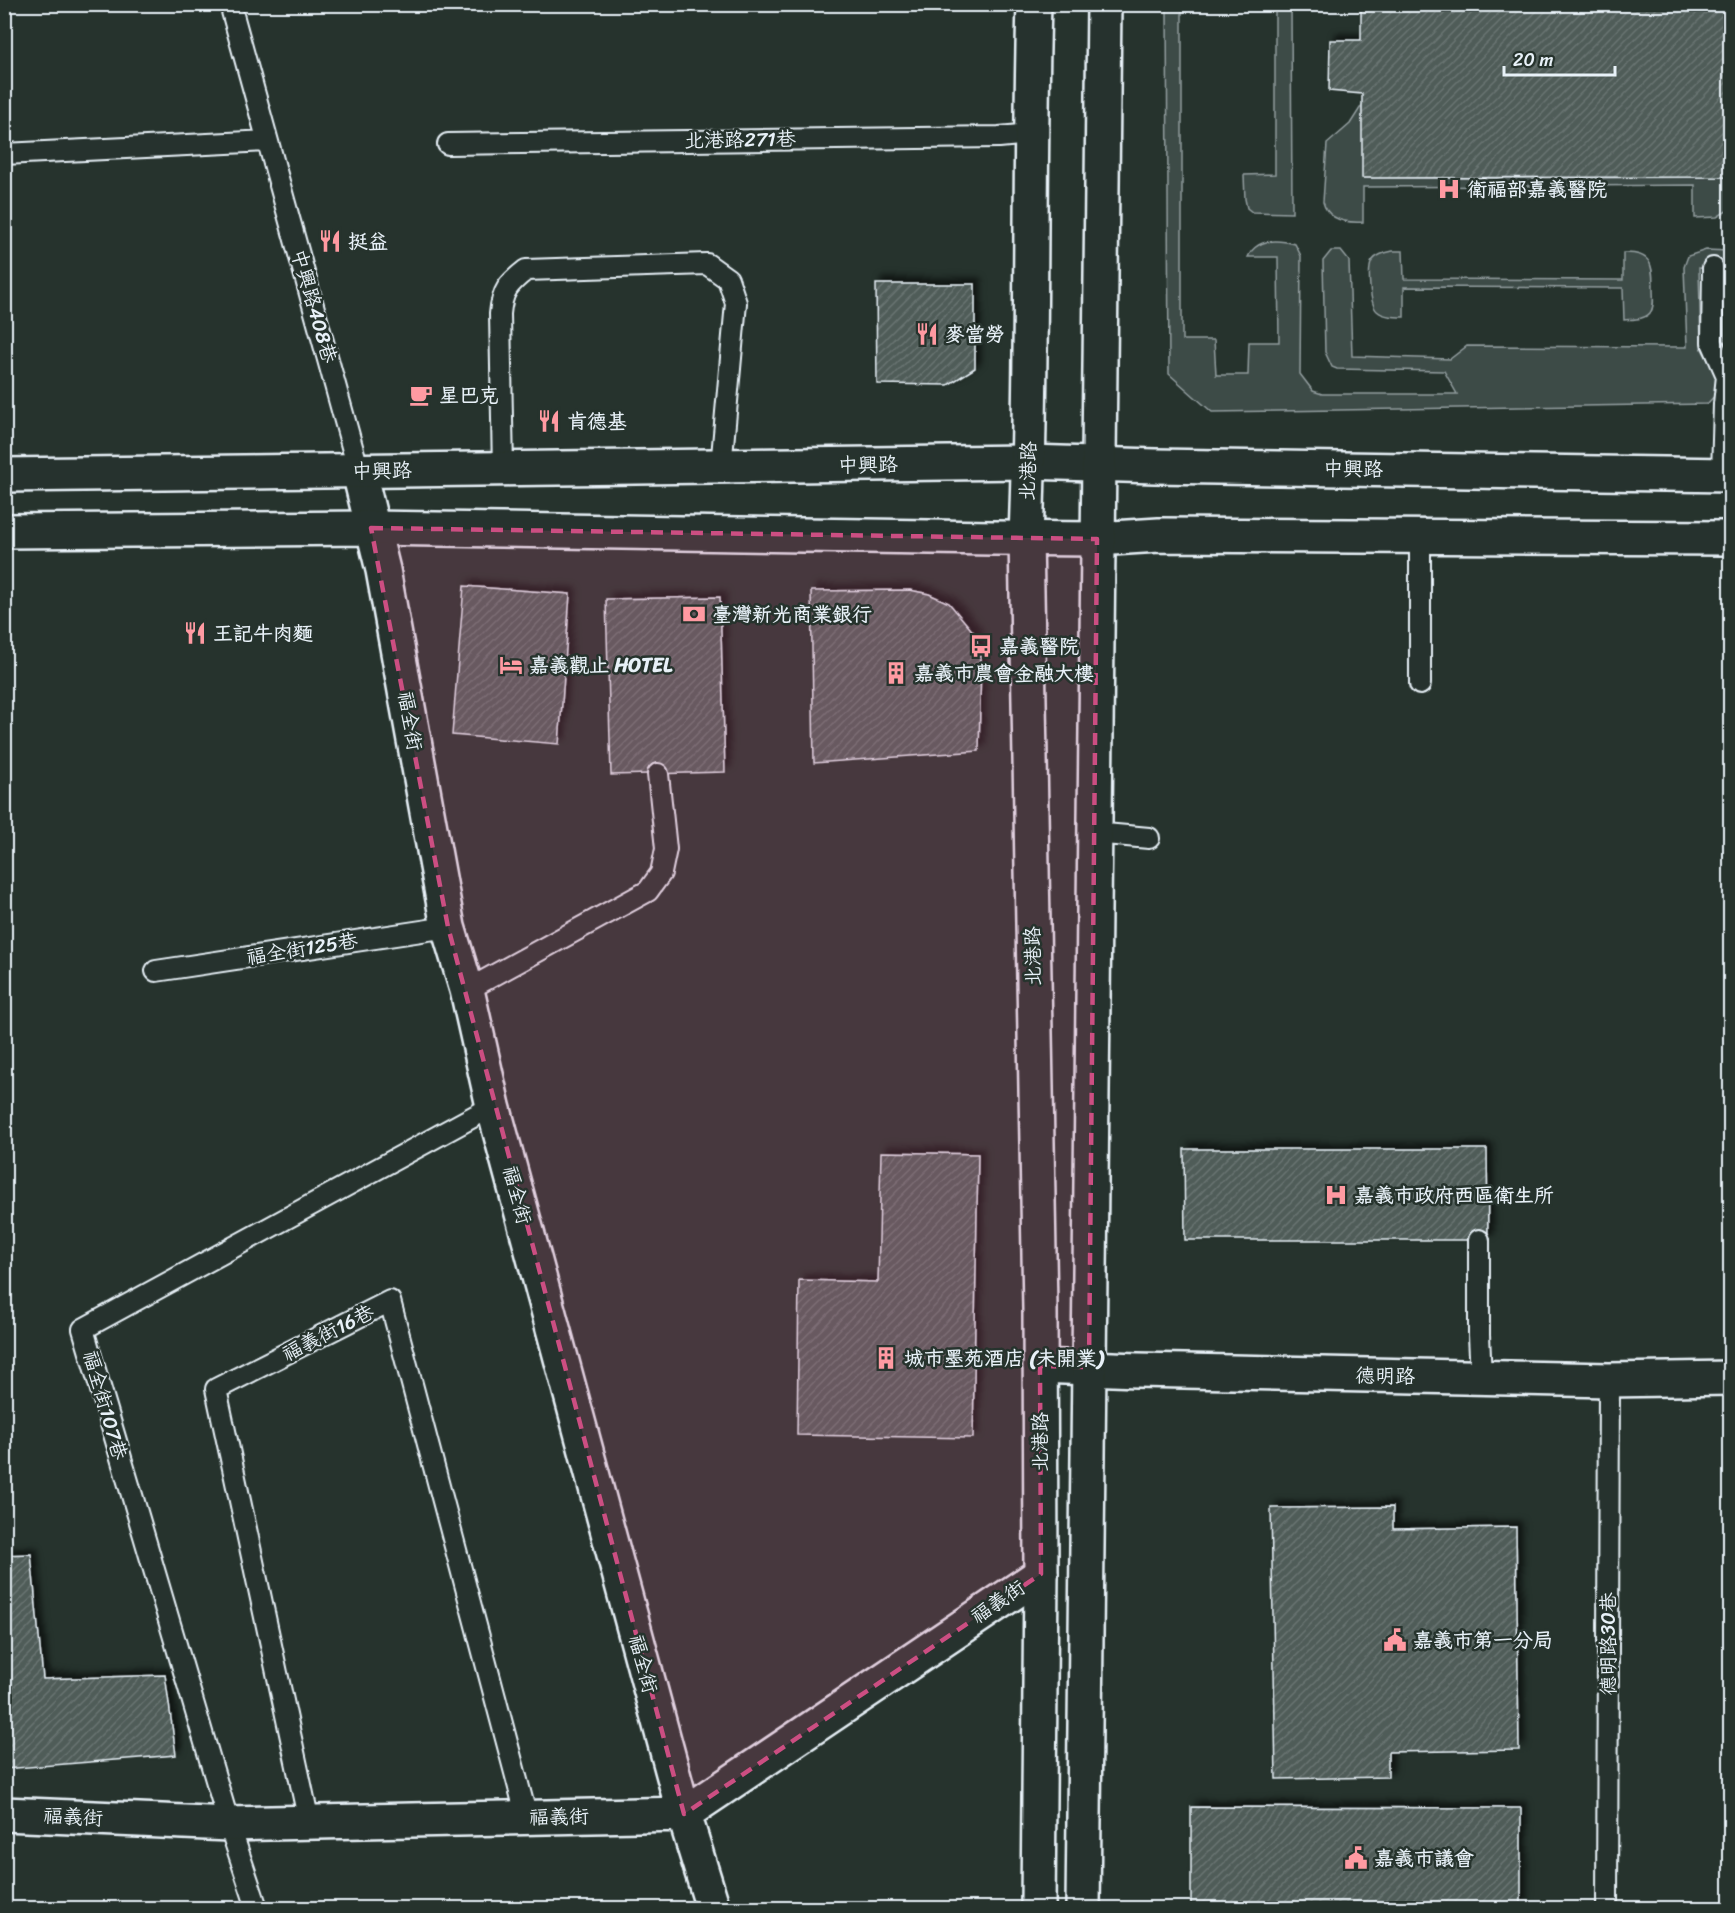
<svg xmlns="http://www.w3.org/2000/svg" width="1735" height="1913" font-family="Sriracha,'LXGW WenKai TC',sans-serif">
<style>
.green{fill:#3e4b47;stroke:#939ea0;stroke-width:1.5}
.building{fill:url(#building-hatch);stroke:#e8f1f8;stroke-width:1.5;filter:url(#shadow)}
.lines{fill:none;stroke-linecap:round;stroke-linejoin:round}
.service-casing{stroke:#e8f1f8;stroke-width:24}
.minor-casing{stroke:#e8f1f8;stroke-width:38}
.tertiary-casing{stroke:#e8f1f8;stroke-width:38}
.secondary-casing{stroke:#e8f1f8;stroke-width:38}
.service{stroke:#26332d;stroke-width:20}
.minor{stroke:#26332d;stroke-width:33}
.tertiary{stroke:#26332d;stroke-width:33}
.secondary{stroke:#26332d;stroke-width:33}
.marked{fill:#cc4e82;fill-opacity:0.2;stroke:#cc4e82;stroke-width:4.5;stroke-dasharray:12 8;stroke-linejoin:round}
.labels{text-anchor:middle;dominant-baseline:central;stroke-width:5;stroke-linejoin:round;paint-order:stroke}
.street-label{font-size:20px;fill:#e8f1f8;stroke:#26332d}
.poi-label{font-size:20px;font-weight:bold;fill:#e8f1f8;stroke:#26332d;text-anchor:start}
</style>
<defs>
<pattern id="building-hatch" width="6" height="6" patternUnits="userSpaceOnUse" patternTransform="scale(1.5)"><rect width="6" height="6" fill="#505c59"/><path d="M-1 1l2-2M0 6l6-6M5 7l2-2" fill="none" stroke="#697472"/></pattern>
<filter id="shadow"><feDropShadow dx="5.5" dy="-5.5" stdDeviation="3" flood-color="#0009"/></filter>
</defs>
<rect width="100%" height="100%" fill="#26332d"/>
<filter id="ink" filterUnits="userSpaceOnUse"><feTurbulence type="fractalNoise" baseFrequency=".0167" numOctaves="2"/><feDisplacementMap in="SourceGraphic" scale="12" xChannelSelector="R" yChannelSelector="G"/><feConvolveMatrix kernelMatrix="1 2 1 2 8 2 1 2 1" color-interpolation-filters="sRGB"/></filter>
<g filter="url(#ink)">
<path class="green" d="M1167 5H1182V340H1214L1216 375H1248L1249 342H1279L1278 257H1248C1257 238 1277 239 1295 244L1301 256 1300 374 1313 391 1322 394H1457L1444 371 1337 369 1332 367 1325 352 1323 261 1331 251H1341L1349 261 1352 356 1450 359 1467 346 1687 347 1684 267 1688 256 1706 250 1730 251V357L1725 344 1727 269 1699 268 1701 347 1718 379V392L1707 404 1212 412 1169 374Z
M1275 5H1291L1292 213 1252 212 1247 208 1245 199 1244 175 1275 174Z
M1362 105 1363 178H1542L1543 196H1539L1538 186 1363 187V222C1347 223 1328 221 1323 202L1327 144 1350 124Z
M1730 177V209L1717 217 1695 218V185L1567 186 1566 196H1562V178Z
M1393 251H1403L1404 279 1623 280V253C1652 252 1653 265 1653 289 1653 297 1655 307 1650 313 1644 320 1632 319 1624 320L1623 288 1404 287V317C1395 317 1384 317 1377 311 1370 305 1367 269 1372 261 1377 254 1385 253 1393 251Z"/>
<path class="building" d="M1361 4H1730L1729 177 1362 178V94L1329 91 1330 40H1361Z
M876 284H975V368L948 385 877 384Z
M464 586 570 594 559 744 452 735Z
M910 590 929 594 949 603 975 634 981 657 979 751 814 763 811 591Z
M720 597 725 772 611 775 606 599Z
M1184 1149H1487L1488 1240H1185Z
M881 1152 978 1154 973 1438 797 1435 799 1280 878 1282Z
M1393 1507V1529L1516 1527 1519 1750 1388 1752V1777L1276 1779 1271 1508Z
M31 1554 43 1679 165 1675 176 1755 4 1769V1555Z
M1191 1807 1521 1808V1908H1191Z"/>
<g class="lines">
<g class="service-casing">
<path id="service" d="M230 4 359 472
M448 144 999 137 1031 134
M4 154 267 141
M1713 268 1712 342 1727 376 1724 404 1722 474
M503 470 500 314C502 291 508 284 526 270L707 264 728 279 736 303 721 467
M1420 684V536
M1094 833 1149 838
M156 971 448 927
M467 990 648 891 661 873 666 849 658 774
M1479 1240V1335L1481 1377
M309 1822 216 1389 390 1301 527 1818
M257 1908 229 1824 83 1329 493 1106
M1607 1908 1609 1380"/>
</g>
<g class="minor-casing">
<path id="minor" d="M359 472 383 570 448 927 467 990 493 1106 684 1814 713 1908
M1040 1366 1137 1370 1609 1380 1730 1378
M4 1814 229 1824 684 1814 1041 1574"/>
</g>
<g class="tertiary-casing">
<path id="tertiary" d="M4 475 1029 462 1155 466 1730 475
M4 531 371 528 993 538 1097 539 1159 535 1730 538"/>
</g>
<g class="secondary-casing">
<path id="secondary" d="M1034 4C1029 182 1033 360 1026 537L1040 1309 1041 1574 1038 1908
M1083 1908 1104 4"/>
</g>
<use href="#service" class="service"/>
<use href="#minor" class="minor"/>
<use href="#tertiary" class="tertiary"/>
<use href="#secondary" class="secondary"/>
</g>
</g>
<path class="marked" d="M371 528 1097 539 1089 1367 1040 1366 1041 1574 684 1814 448 927Z"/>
<defs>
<g id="hospital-bare" transform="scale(1.8)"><path d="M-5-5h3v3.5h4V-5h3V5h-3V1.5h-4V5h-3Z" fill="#ff9aa2" stroke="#26332d" stroke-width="2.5" paint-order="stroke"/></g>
<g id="restaurant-bare" transform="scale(1.8)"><path d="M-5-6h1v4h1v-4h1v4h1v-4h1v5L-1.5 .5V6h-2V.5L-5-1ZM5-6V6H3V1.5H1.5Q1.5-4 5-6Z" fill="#ff9aa2" stroke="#26332d" stroke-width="2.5" paint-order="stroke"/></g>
<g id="cafe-bare" transform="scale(1.8)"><path d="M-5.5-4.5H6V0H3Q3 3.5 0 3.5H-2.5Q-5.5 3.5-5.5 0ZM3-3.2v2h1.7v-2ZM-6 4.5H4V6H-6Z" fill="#ff9aa2" stroke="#26332d" stroke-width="2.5" paint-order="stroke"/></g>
<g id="bank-bare" transform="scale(1.8)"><path d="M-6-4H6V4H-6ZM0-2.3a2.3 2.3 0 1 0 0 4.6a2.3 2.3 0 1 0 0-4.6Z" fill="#ff9aa2" stroke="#26332d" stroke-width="2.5" paint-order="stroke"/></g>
<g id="bus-bare" transform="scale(1.8)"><path d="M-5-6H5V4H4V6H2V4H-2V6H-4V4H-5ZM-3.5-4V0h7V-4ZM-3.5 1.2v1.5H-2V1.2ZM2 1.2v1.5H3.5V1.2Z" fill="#ff9aa2" stroke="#26332d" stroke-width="2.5" paint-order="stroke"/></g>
<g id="hotel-bare" transform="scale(1.8)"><path d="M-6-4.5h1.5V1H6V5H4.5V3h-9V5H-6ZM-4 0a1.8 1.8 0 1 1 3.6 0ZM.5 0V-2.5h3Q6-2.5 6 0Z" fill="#ff9aa2" stroke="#26332d" stroke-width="2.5" paint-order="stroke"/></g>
<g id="building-bare" transform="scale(1.8)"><path d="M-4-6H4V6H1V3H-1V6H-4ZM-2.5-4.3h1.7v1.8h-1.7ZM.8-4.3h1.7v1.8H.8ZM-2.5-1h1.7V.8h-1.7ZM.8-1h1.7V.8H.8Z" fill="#ff9aa2" stroke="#26332d" stroke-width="2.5" paint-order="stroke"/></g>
<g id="civic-bare" transform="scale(1.8)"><path d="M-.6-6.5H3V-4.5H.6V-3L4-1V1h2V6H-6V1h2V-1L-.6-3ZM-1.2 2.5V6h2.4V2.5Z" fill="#ff9aa2" stroke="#26332d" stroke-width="2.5" paint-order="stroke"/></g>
</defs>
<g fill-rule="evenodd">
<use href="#hospital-bare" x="1449" y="189"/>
<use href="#restaurant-bare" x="330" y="241"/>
<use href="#restaurant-bare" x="927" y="334"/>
<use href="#cafe-bare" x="421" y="395"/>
<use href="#restaurant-bare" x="549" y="421"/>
<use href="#bank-bare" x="694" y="614"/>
<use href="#restaurant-bare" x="195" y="633"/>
<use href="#bus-bare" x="981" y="646"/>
<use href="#hotel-bare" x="511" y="665"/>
<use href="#building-bare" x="896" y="673"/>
<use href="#hospital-bare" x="1336" y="1195"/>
<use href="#building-bare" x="886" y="1358"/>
<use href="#civic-bare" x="1395" y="1640"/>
<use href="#civic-bare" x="1356" y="1858"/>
</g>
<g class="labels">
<g class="street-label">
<text transform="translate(740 140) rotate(-1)">北港路271巷</text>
<text transform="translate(314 306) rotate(74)">中興路408巷</text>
<text transform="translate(868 465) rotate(-1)">中興路</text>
<text transform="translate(1353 469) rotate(1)">中興路</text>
<text transform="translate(382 471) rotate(-1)">中興路</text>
<text transform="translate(1028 471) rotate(-88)">北港路</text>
<text transform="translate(410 721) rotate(80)">福全街</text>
<text transform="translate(302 949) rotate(-9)">福全街125巷</text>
<text transform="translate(1033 956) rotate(-91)">北港路</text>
<text transform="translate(517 1195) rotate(75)">福全街</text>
<text transform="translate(328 1333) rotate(-27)">福義街16巷</text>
<text transform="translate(1385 1376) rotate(1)">德明路</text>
<text transform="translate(105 1405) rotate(74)">福全街107巷</text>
<text transform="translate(1040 1442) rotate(-90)">北港路</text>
<text transform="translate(998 1602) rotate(-34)">福義街</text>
<text transform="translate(1608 1644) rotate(-90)">德明路30巷</text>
<text transform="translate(643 1664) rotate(75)">福全街</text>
<text transform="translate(73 1817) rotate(3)">福義街</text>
<text transform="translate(559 1817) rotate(-1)">福義街</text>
</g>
<g class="poi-label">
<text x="1467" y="189">衛福部嘉義醫院</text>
<text x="348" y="241">挺益</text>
<text x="945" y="334">麥當勞</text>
<text x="439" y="395">星巴克</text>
<text x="567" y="421">肯德基</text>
<text x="712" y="614">臺灣新光商業銀行</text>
<text x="213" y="633">王記牛肉麵</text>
<text x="999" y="646">嘉義醫院</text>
<text x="529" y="665">嘉義觀止 HOTEL</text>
<text x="914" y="673">嘉義市農會金融大樓</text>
<text x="1354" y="1195">嘉義市政府西區衛生所</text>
<text x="904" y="1358">城市墨苑酒店 (未開業)</text>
<text x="1413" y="1640">嘉義市第一分局</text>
<text x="1374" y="1858">嘉義市議會</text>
</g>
</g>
<rect width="1735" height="1913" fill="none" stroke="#26332d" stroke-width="24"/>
<rect x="12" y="12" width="1711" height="1889" fill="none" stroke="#e8f1f8" stroke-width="2" filter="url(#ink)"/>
<path d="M1504 66v9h111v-9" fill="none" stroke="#e8f1f8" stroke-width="3"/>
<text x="1513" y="66" font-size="18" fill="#e8f1f8" stroke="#26332d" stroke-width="4.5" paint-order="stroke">20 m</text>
</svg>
